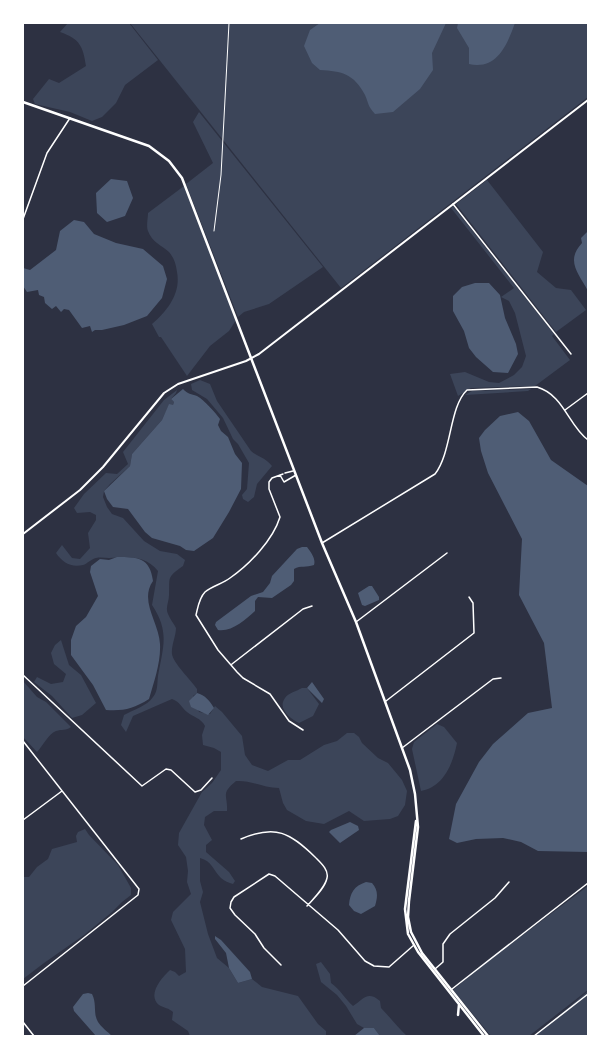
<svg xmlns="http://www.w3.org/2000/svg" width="611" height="1059" font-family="Commissioner,sans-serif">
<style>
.green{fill:#3c4559}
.water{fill:#4f5d75}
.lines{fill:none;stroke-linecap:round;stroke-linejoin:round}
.service{stroke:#fff;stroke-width:1}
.minor{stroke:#fff;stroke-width:1.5}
.tertiary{stroke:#fff;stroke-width:2}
.secondary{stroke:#fff;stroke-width:2.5}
</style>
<rect width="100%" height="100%" fill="#2d3142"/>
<path class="green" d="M68 23H129L158 60 125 85 116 103 102 117 92 121 70 112 35 104 33 99 49 79 59 83 86 66C83 46 80 39 60 32Z
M130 23H588V97L341 288Z
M199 112 323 267 269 304 244 312 238 317 186 184 213 163 193 122Z
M487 180 543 252 537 272 556 288 571 290 586 310 556 332 456 204Z
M184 186 236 320 229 331 210 346 187 376 161 337H159L152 324C168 310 181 293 177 272 176 264 174 258 169 252 161 245 152 242 148 231 146 226 148 218 148 213Z
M453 206 554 334 552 336 570 360 535 386 471 388 458 396 450 374 465 372 489 382 499 383 514 375 522 367 526 356 515 313 509 301 501 297 514 288 451 208Z
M200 380 210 384 217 401 251 451C258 457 266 458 272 466L257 484 254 497 248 502 243 499 242 495 247 489 249 463 238 444 233 439 223 418 207 399 192 390 191 384Z
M531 389 528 391 465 395 472 391Z
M177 390 176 393 171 399 174 402 173 405H169L162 420 132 454 130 466 110 484 104 491 103 497 107 507 112 514 123 518 144 541 160 551 177 554 185 560 183 566C166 578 170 577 169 595 169 602 165 608 168 614 170 619 174 624 176 628 176 636 171 646 172 654 173 663 191 680 197 689V693L193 696 199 712 210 714 215 706 222 712 242 736 245 755 252 765 268 771 288 760H300L324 745 337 741 347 733H354L359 737 362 743 378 758 388 763 402 780 407 791 405 805 398 816 390 819 364 821 349 811 324 824 306 821 287 810 283 803 279 788C264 788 251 780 236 781 220 794 228 795 227 811H214L205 817 204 825 212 840 206 845V852L229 872 235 881 233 884C229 883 224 881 221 878 213 870 212 861 200 858V881L203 892 200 902 208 934 217 958 229 968 238 983 252 979 262 987 298 996 318 1024 326 1031V1036H190L188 1031 172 1020 173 1012C169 1008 164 1008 159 1005 147 995 161 978 170 970L175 972 179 976 186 972 185 949 171 920 173 912 191 894 187 882 188 871 186 857 178 845 179 833 202 792 212 783 221 770V752L214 748 203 745 202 735 205 726C201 718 193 717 187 712 181 707 180 702 172 699L133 716 126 732 121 725 124 715C133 710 147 706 153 697 158 691 157 684 158 676 163 647 170 632 152 605L158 571C145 555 127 557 109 558 105 558 101 557 96 558 91 559 87 564 83 565 71 568 62 562 56 553L62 545 72 558 80 559 90 548 88 533 96 520V515L90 512 77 513 74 508 84 494 106 473 117 474 128 464 123 452 164 400Z
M61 640 69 665 81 675 96 703 82 715 72 718 52 696 34 682 37 677 51 684 63 682 66 674 54 664 51 653 55 645Z
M23 681 37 697 46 702 71 727C66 731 62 729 56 731 48 734 43 746 37 752L23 737Z
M302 688H307L319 704 313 716 299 723C291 719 277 709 285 698 288 693 297 691 302 688Z
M437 724 444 727 457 743C453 763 444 787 421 791L412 749 414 742Z
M85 829 89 835 118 865 131 888V895L122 902 112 912 84 935 44 963 23 979V877H29L37 867 48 859 52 849 77 842 76 836 78 832Z
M588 886V990L529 1036H491L453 990 480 967Z
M321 962 330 974 331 983C340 989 345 999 353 1006 363 1000 367 990 380 1001L381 1008C390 1017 397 1027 407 1036H380L374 1028H364L357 1024 346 1006 337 995 321 982 316 964Z
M588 991V1036H535Z"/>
<path class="water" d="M320 23H446L432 53 433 70 420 89 393 112 375 114C367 105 369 104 365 95 354 74 342 71 320 70L312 63 304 46 310 30Z
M458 23H515C507 45 497 70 469 64V48L457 28Z
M111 179 127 181 133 198 125 216 107 222 97 213 96 193Z
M74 220 84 222 94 234 116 243 143 249 163 266 167 279 162 298 147 316 124 325 102 330H95L92 332 90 326 82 328 69 310 64 309 61 312 56 306 52 309 45 303 44 297 39 295 38 290 27 292 23 286V268L30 270 56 250 60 231Z
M588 231V291C579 274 565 261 582 243L581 238Z
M475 283H489L500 295 505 318 516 344 518 354 508 373 493 372 476 357 469 348 464 331 453 311V296L462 287Z
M183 389C188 394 191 394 197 396 204 400 215 412 220 419L218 425 221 431 228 437 235 454 242 463 241 489 229 512 213 538 194 551 186 550 180 546 152 538 145 532 128 509 113 507 107 499 104 491 130 466 132 454 162 420 169 404 173 405 174 402 171 399Z
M518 412 529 421 551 460 588 486V852L538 851 521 842 503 838 476 839 457 843 449 839 456 804 479 762 493 744 528 713 552 708 544 643 519 595 522 539 488 473 481 451 479 438 485 430 500 416Z
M302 547H307C311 552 316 559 314 565 306 568 301 565 294 569V581L291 585 272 598 258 597 255 601V611C245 620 232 632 218 630L215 625 216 622 251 596 263 592 270 583 272 576 297 549Z
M117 557C137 557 150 557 153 581 139 601 159 622 160 644 161 662 154 682 149 699 133 709 124 711 106 710L93 685 71 655V640L76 626 86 617 98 596 90 572 91 566 100 559 109 560Z
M369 586H372L379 597V600L365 606 362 605 358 593Z
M312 682 324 699 322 703 307 688Z
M197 693C205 695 210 701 214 708L208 715 191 707 189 701Z
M350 822 358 826 359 830 340 843 329 832 331 830Z
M366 882 372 883C378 890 378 896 375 906L361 914 354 911 349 905C350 893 354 886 366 882Z
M215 936 221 940 250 972 252 979 238 983 229 968 226 953 215 939Z
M88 993 92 994C97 1003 93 1014 98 1022 101 1027 108 1032 112 1036H96L74 1011 73 1007 83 994Z
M364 1028H374L380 1036H354Z"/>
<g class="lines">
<path class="service" d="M214 231 221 175 229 23"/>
<path class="minor" d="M453 204 571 354
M23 219 47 153 70 118
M565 410 588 393
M285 473 293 471
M283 474 272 478 269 482V489L280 517C273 540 249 565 230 578 222 584 212 586 205 592 199 598 198 607 196 615L218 650 237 672 243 678 270 694 289 721 303 730
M280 475 284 482 296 475
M322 543 435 474C452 452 449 407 467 390L537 387C564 395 568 425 588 440
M356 622 447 553
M232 664 303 609 312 606
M23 675 142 786 166 769 171 770 195 792 201 790 212 778
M386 701 474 633 473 603 469 597
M23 741 139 889 138 895 23 986
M402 748 493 679 501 678
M23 820 62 791
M241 839C276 824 290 833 315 857 321 863 329 870 327 878 325 888 314 898 307 906
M281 965 264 948 255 934 235 915 230 908 231 902 234 897 269 874 275 876 338 930 365 961 374 966 389 967 414 945
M435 969 443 962V944L450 934 495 898 509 882
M452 989 588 883
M23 1022 34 1036
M534 1036 588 994"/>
<path class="tertiary" d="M23 534 80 490 103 467 164 393 178 384 246 361 259 354 588 100"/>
<path class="secondary" d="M23 102 149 146 169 161 182 178 322 543 356 622 410 770 415 794 418 827 409 901 408 917 411 932 422 953 488 1036
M416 821 405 909 408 934 418 952 484 1036
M458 1015 459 1004"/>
</g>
<rect width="611" height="1059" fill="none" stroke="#ffffff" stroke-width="48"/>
</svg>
